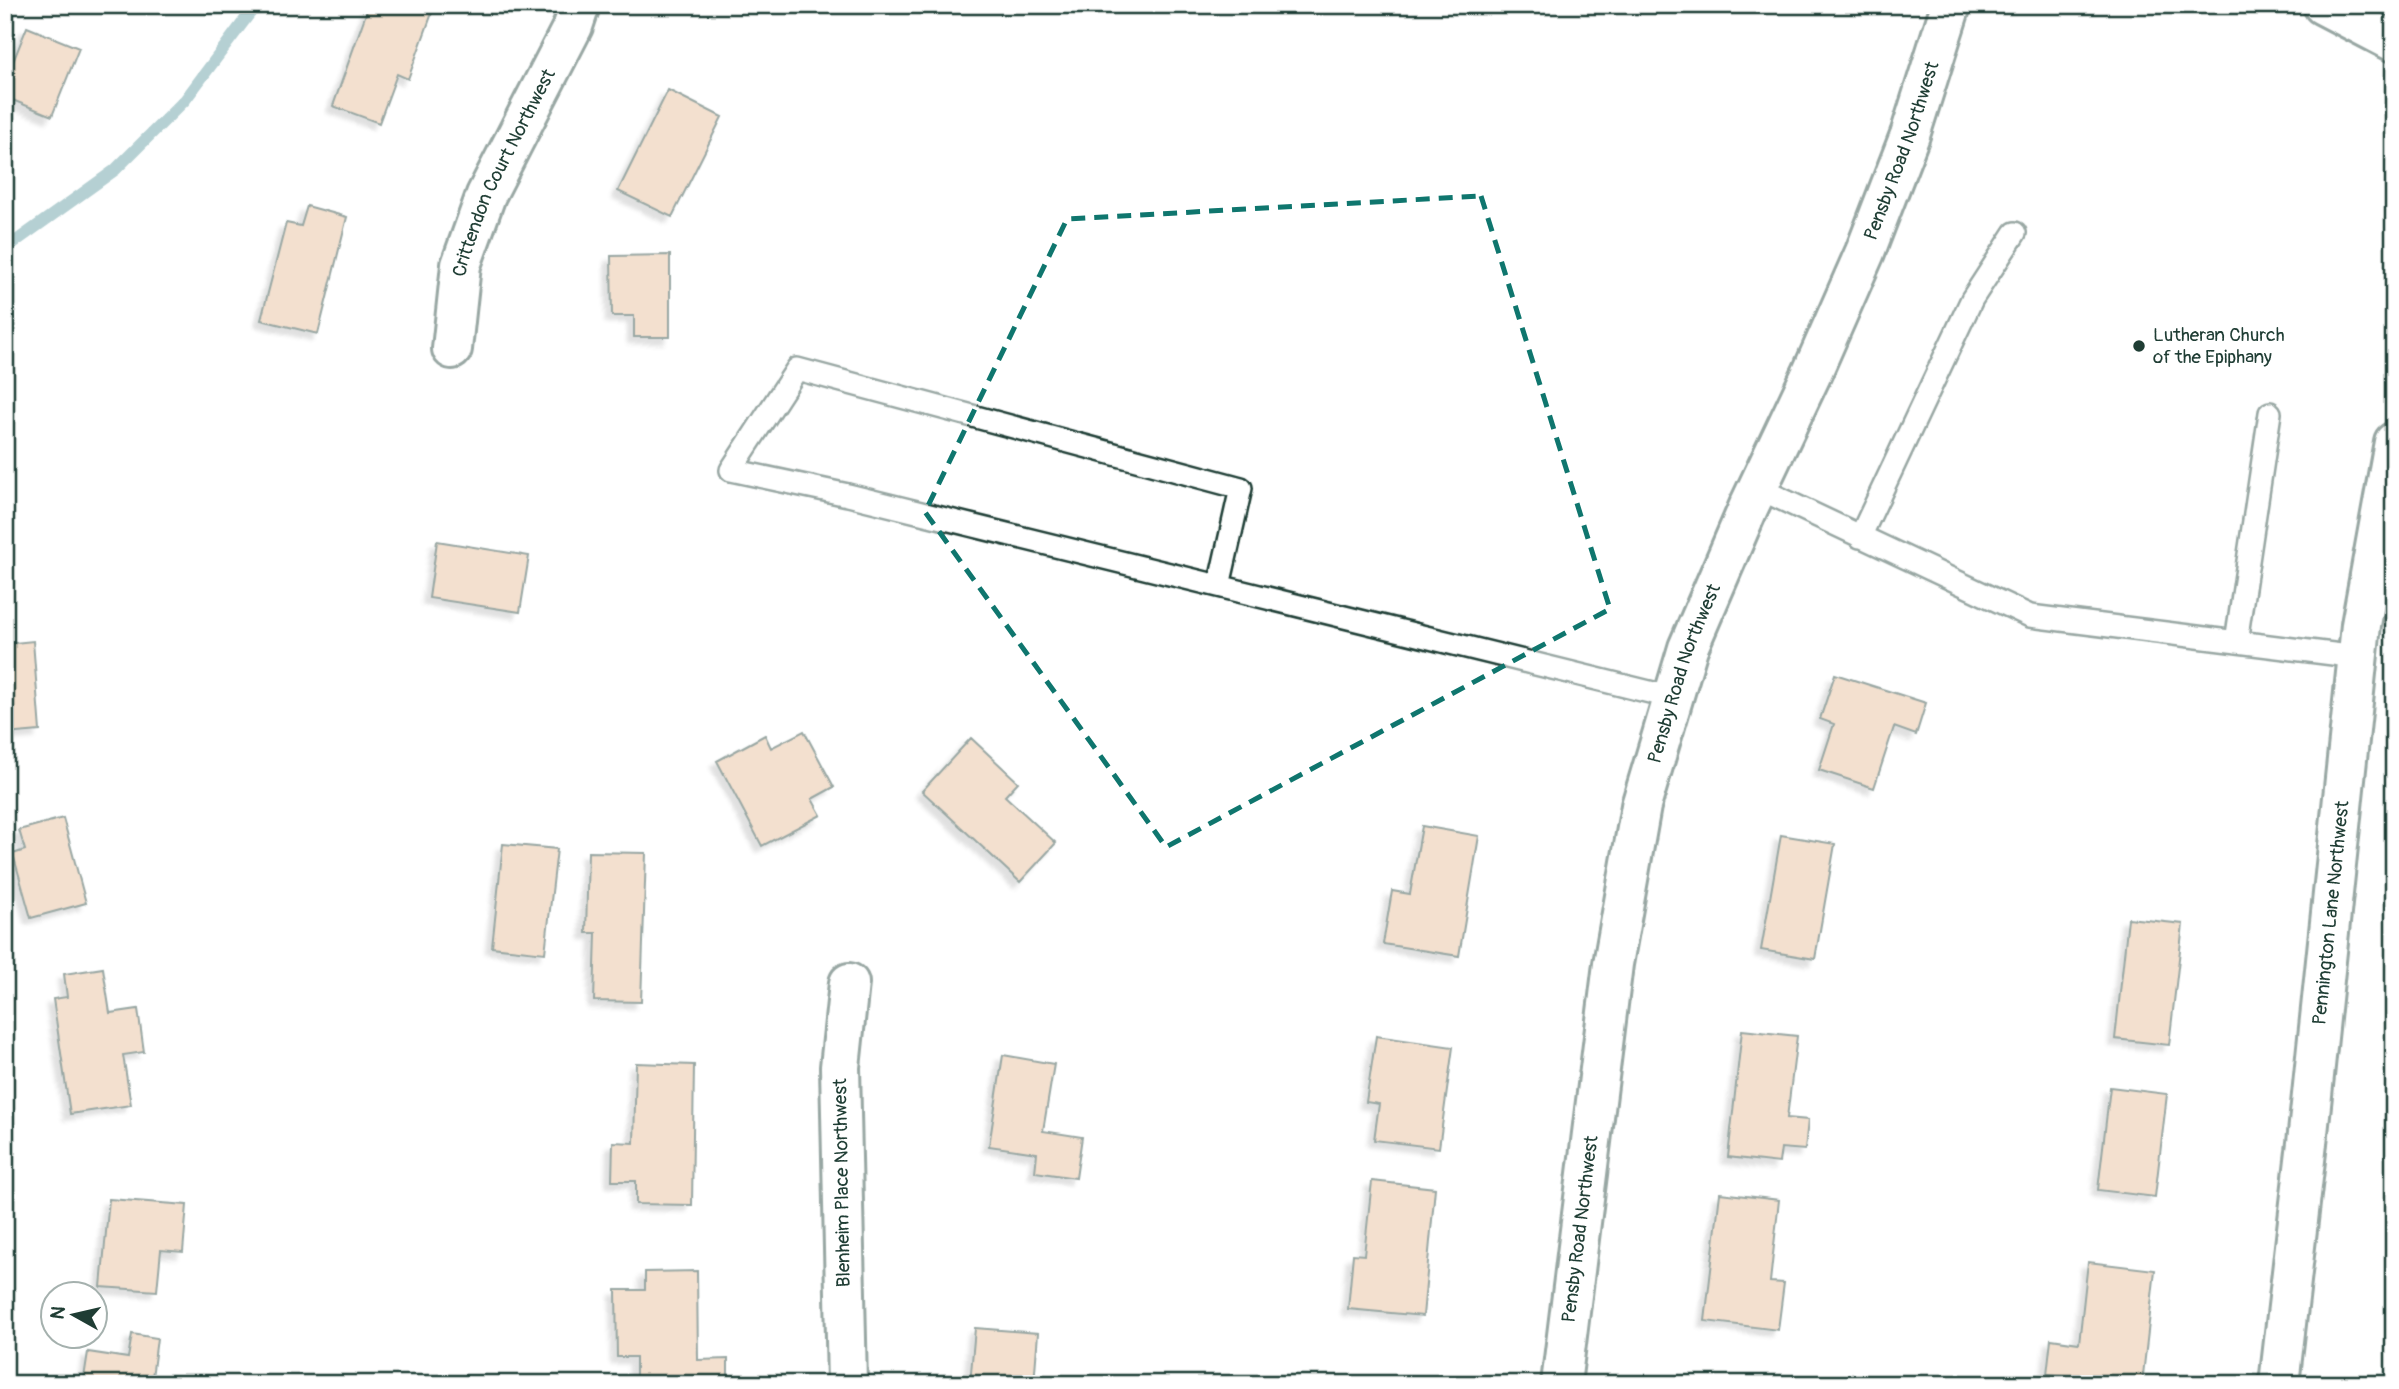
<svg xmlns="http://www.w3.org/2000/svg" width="2399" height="1389" font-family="Pangolin,sans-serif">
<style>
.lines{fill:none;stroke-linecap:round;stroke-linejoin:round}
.stream{stroke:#5c979d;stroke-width:12}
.building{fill:#e5ba95;stroke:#1f3d34;stroke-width:2;filter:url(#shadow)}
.lane-casing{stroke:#1f3d34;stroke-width:26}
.street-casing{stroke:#1f3d34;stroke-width:44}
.primary-casing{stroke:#1f3d34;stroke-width:44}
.lane{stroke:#fff;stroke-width:21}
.street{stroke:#fff;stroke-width:38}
.primary{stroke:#fff;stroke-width:38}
.marked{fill:none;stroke:#0f766e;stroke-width:5;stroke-dasharray:14 9;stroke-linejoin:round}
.poi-dot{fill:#1f3d34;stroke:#fff;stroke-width:2.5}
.labels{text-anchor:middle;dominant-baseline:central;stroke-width:5;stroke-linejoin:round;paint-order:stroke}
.street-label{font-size:19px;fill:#1f3d34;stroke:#fff}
.poi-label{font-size:19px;fill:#1f3d34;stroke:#fff;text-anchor:start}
</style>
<defs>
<filter id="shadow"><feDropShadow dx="-6" dy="6" stdDeviation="2" flood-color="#0004"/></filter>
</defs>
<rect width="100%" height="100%" fill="#fff"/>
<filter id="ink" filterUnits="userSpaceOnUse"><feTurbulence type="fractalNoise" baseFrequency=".0143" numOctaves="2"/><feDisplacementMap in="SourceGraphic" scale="14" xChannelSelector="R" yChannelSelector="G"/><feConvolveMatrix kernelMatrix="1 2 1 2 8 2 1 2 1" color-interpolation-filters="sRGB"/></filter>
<g filter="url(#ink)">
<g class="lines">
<path class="stream" d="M5 249 115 170 185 100 256 5"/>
</g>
<path class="building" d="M369 5H410L432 13 408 79 397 74 379 123 333 106Z
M27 27 79 48 52 116 5 97V82Z
M668 90 722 117 672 217 618 191Z
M307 206 347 217 318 334 261 320 286 223 301 226Z
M670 255V337H634V316H612L611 256Z
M437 541 529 556 520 612 429 598Z
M33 641 40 731 5 734V644Z
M1835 674 1926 703 1916 735 1894 727 1874 788 1819 770 1834 724 1820 719Z
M804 731 834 787 812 799 821 815 762 846 717 761 765 735 771 748Z
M971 738 1018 782 1005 796 1056 843 1020 882 922 791Z
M63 818 86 903 31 918 13 854 25 850 19 830Z
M1422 826 1479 836 1459 956 1383 944 1392 891 1410 894Z
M1781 835 1835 844 1815 959 1761 950Z
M503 844 557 849 545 953 492 947Z
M588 852 646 853 641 1002 594 1001 596 933H586Z
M2128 918 2183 924 2169 1045 2115 1039Z
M103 968 110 1013 138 1009 144 1052 123 1055 131 1105 70 1114 53 999 67 997 64 974Z
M1742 1030 1797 1036 1787 1118 1808 1120 1805 1150 1781 1148 1779 1163 1728 1157Z
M1376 1036 1453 1047 1439 1148 1374 1140 1379 1104 1366 1102Z
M1003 1055 1054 1064 1043 1131 1082 1137 1076 1178 1035 1172 1037 1153 989 1146Z
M636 1063 694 1065 692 1205 636 1204V1181H612L613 1142 634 1143Z
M2110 1087 2167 1094 2155 1197 2098 1190Z
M1372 1181 1435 1188 1423 1316 1348 1309 1353 1254 1364 1255Z
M1720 1193 1779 1200 1770 1282 1784 1283 1778 1330 1705 1321Z
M109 1199 187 1205 183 1252 161 1250 157 1291 101 1287Z
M2088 1262 2155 1270 2142 1384 2047 1374 2051 1339 2079 1343Z
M697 1271 698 1360 728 1359V1384H636V1357H617L616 1290H645V1272Z
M975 1328 1038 1333 1034 1384H970Z
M132 1334 157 1338 152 1378H155L154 1384H83L88 1352 128 1358Z"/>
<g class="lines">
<g class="lane-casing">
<path id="lane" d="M1758 488 2030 616 2357 657
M1860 537 1972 299 2015 233
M1219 586 1241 488 797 369 731 470 848 495 1674 698
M2236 642 2270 413"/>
</g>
<g class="street-casing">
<g id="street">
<path id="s1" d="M452 349 461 265 486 195 573 26 580 5"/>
<path d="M847 1384 840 1067 849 983"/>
<path id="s2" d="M1561 1384 1613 964 1641 806 1688 648 1749 506 1811 375 1865 252 1910 135 1951 5"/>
<path id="s3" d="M2279 1384 2307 1143 2361 625 2394 442"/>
</g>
</g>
<g class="primary-casing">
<path id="primary" d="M2323 5 2394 42"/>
</g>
<use href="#lane" class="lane"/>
<use href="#street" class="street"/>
<use href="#primary" class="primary"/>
</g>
</g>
<path d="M0 0H2399V1389H0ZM1481 196 1610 609 1166 847 925 512 1067 219Z" fill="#fff" fill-opacity=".55" fill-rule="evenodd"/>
<path class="marked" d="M1481 196 1610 609 1166 847 925 512 1067 219Z"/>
<circle class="poi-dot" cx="2139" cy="346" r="7"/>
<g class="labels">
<g class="street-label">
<text stroke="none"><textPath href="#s2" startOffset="1290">Pensby Road Northwest</textPath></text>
<text stroke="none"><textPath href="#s1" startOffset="186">Crittendon Court Northwest</textPath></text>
<text stroke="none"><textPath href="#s2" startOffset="723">Pensby Road Northwest</textPath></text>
<text stroke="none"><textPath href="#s3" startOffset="474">Pennington Lane Northwest</textPath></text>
<text transform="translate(842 1183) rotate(-91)">Blenheim Place Northwest</text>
<text stroke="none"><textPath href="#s2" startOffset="156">Pensby Road Northwest</textPath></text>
</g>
<g class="poi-label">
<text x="2153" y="335">Lutheran Church<tspan x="2153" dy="22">of the Epiphany</tspan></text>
</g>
</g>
<rect width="2399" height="1389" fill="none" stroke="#fff" stroke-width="28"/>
<rect x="14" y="14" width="2371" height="1361" fill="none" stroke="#1f3d34" stroke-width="2.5" filter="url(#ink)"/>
<g transform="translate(74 1315) rotate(278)"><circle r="33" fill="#ffffff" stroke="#a5b1ae" stroke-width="2"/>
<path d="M0-5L12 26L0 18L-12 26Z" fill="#1f3d34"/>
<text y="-10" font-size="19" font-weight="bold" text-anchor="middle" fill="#1f3d34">N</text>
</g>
</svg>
